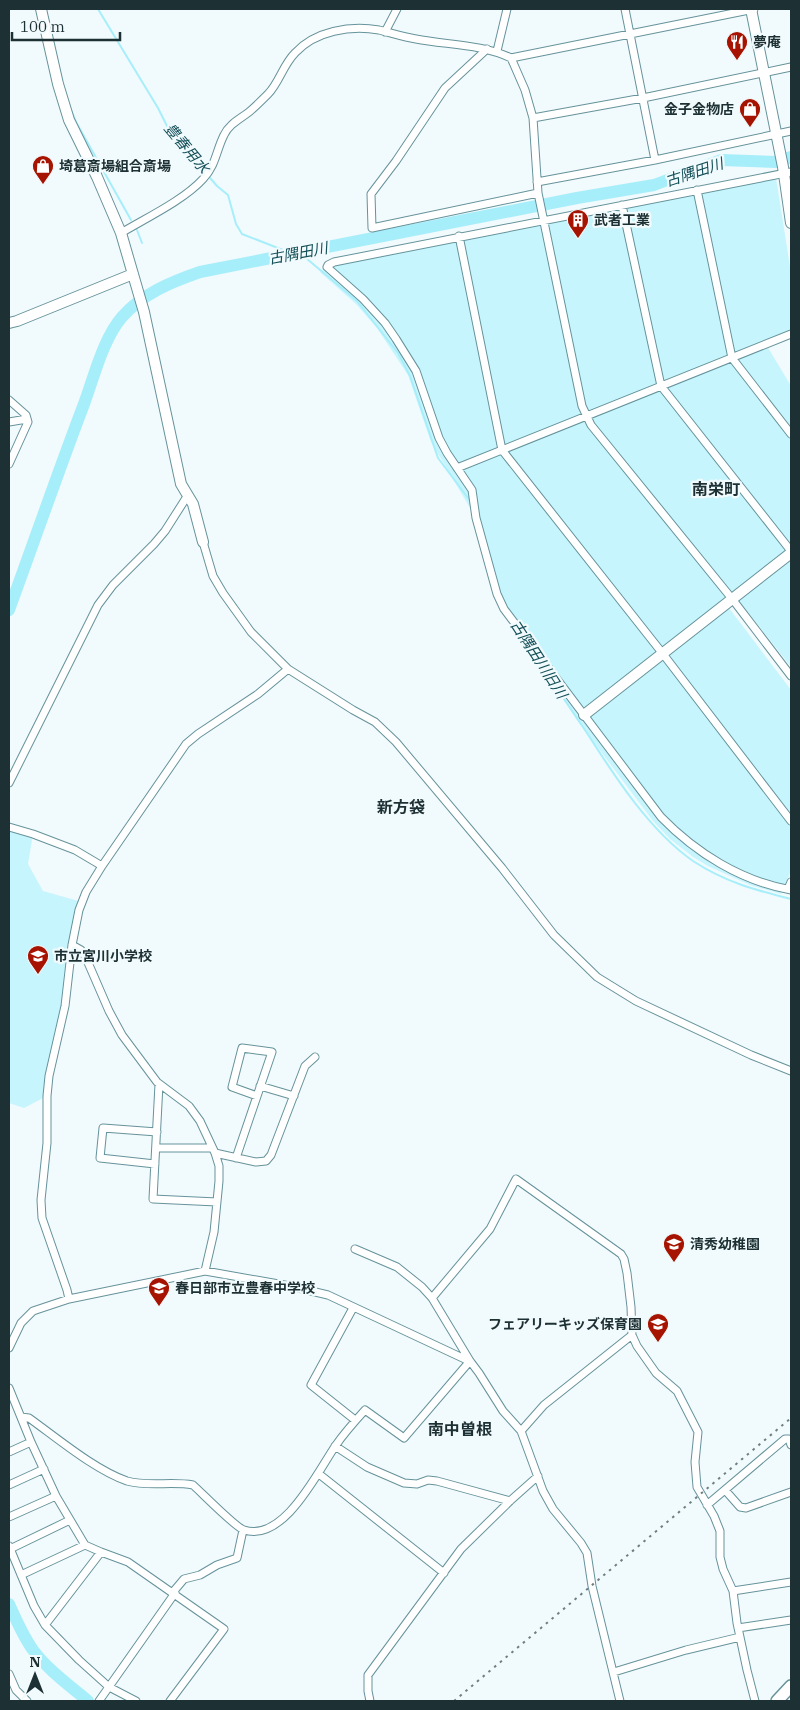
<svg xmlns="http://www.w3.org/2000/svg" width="800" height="1710" font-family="'IBM Plex Serif','Noto Sans JP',serif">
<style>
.built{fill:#c7f5fd}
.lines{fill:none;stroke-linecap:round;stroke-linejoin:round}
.stream{stroke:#a7eefb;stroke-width:2}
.river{stroke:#a7eefb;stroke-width:12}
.street-casing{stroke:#66939b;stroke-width:9}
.secondary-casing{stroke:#66939b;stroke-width:12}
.primary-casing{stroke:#66939b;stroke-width:14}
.street{stroke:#fff;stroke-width:7}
.secondary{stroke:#fff;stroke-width:10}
.primary{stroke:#fff;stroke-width:11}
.rail{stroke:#6f7e81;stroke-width:2;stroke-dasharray:2.5 5;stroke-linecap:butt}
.labels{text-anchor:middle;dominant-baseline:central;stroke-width:4.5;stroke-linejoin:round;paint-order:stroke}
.poi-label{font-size:14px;font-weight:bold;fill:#1d3033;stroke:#f1fafc;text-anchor:start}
.water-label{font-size:15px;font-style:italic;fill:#144f58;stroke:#f1fafc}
.quarter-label{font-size:16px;font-weight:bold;fill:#1d3033;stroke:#f1fafc}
</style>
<rect width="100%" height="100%" fill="#f1fafc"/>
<path class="built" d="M776 178 791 273V329L764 341 791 386V552L726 604 791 690V871L781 894 750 885 708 866 693 857 670 839 653 821 577 720 504 609 476 518 431 442 408 375 377 328 356 304 320 272 327 266Z
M791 553V667L736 597Z
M9 827 33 834 28 864 43 891 82 902 47 1096 24 1108 9 1103Z"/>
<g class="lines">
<path class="stream" d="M98 9 158 108 169 130 217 186 228 195 236 224 242 234 283 250 300 253 357 301 398 353 410 376 438 458 471 502
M71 110 76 122 131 220
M137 230 142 243
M536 657C553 683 570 708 587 733 615 777 650 831 693 861 725 882 755 890 791 899
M9 1604V1608"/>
<path class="river" d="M9 610C34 542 58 472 84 404 94 377 103 339 122 317 142 294 171 282 200 272L577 198 654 185 721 160 777 162 791 157
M9 1604C16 1620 23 1636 33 1650 48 1670 69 1685 88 1701"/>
<g class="street-casing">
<path id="street" d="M625 9 655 160
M385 32 397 9
M487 49 445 88 396 161 371 194 372 228 538 193
M497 51 507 9
M511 58 525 90 533 118 538 193 582 406 591 425 733 600 791 676
M533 118 643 98 791 67
M791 172 334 262 328 265 327 267 363 299 385 323 396 339 416 371 439 438 447 453 472 490 476 518 497 594 504 609 661 817C696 853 741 881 791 890
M537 182 655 160 791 131
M697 190 732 358 791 434
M622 205 661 386 791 551
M121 233C146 218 184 200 203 179 216 165 216 151 224 135 229 124 240 119 249 112 255 107 262 100 268 94 279 83 283 65 295 53 315 31 350 25 379 30 391 33 403 37 416 39 447 45 482 44 511 58L754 9
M459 236 502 450 663 654 791 821
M9 400 26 415 28 422 9 464
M9 422 27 419
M457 468 791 334
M203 542 213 576 223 593 251 632 288 669 353 710 375 722 396 742 502 868 554 935 597 977 636 1001 751 1055 791 1071
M9 783 98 605 113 585 154 544 165 531 188 495
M9 827 33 834 75 850 102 866
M788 889 791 882
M72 945 81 950 86 958 109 1011 122 1035 157 1082 189 1106 200 1121 215 1153 219 1166V1181L214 1232 205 1271
M159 1084 153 1199 217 1202
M260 1086 294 1096
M156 1148H212
M215 1153 256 1162 266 1161 271 1155 305 1066 315 1057
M236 1158 272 1052 242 1048 232 1087 257 1096
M155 1164 100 1158 103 1128 157 1132
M355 1249 397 1267 422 1287 432 1298 470 1361 479 1373 503 1411 521 1431 543 1491 553 1509 581 1543 587 1553 592 1586 620 1701
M432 1298 490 1229 516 1179 621 1254 624 1259 627 1273 631 1307 632 1335 637 1346 656 1373 677 1391 698 1432 695 1462 697 1487 714 1516 720 1531V1557L723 1569 733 1591 737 1623 747 1670 755 1701
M69 1299 67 1290 42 1218 41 1200 47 1143V1096L49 1076 65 1006 72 945 79 910 86 892 102 866 186 744 198 734 258 694 288 669
M353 1308 311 1385 355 1420
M9 1348 21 1323 33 1311 69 1299 205 1271 290 1286 328 1295 469 1361
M9 1388 31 1442 56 1496 85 1545 101 1552 128 1562 224 1629 170 1701
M21 1417 29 1418C57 1438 95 1470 127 1481 149 1487 171 1481 193 1485 202 1493 236 1528 244 1530 284 1543 318 1471 336 1445 345 1432 355 1421 365 1410L404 1438 470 1361
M521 1431 544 1405 632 1335
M335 1446 367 1467 404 1483 417 1484 428 1480 437 1481 510 1501
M9 1452 31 1442
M319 1474 444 1573
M9 1485 44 1469
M725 1490 740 1507 746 1508 791 1492
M707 1505 785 1439H789L791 1445
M9 1517 56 1496
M9 1546 34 1606 45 1625 79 1660 109 1687 136 1701
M10 1549 70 1520
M21 1575 85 1545
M733 1591 791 1582
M173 1592 184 1579 200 1575 217 1565 237 1558 243 1530
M45 1625 101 1552
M738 1628 791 1620
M614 1672 686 1650 740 1637
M9 1674 16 1690 27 1701
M99 1701 175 1593
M370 1701 368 1691V1675L461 1549 510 1501 538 1476"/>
</g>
<g class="secondary-casing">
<path id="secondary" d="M41 9 58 84 69 120 97 177 121 233 144 312 181 484 193 504 203 542
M751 9 783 167 791 223
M9 323 17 321 133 274
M584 715 791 553"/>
</g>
<g class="primary-casing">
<path id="primary" d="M777 1701 791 1686"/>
</g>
<use href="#street" class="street"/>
<use href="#secondary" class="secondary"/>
<use href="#primary" class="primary"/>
<path class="rail" d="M454 1701 791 1418"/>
</g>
<defs>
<g id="restaurant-pin" transform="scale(1.125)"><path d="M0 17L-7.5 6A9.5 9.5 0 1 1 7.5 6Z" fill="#a61300" stroke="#f1fafc"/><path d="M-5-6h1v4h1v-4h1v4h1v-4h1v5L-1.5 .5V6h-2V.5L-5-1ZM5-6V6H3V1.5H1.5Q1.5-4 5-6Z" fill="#fff"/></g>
<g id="shop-pin" transform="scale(1.125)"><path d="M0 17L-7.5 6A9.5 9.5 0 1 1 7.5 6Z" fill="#a61300" stroke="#f1fafc"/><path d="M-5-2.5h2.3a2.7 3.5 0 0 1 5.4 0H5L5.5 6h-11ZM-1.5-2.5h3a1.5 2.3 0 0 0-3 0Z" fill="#fff"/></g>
<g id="building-pin" transform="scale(1.125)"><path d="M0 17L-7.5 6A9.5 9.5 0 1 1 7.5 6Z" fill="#a61300" stroke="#f1fafc"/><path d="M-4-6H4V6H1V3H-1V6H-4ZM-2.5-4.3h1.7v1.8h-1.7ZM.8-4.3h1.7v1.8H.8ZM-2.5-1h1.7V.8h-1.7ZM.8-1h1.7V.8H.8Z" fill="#fff"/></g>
<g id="school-pin" transform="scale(1.125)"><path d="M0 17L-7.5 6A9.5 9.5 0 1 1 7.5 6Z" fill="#a61300" stroke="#f1fafc"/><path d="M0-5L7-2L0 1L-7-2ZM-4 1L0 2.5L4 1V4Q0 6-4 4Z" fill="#fff"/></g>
</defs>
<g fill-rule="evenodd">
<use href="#restaurant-pin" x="737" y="42"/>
<use href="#shop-pin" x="750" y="109"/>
<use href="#shop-pin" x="43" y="166"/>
<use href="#building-pin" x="578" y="220"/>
<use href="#school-pin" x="38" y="956"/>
<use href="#school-pin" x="674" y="1244"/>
<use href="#school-pin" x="159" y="1288"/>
<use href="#school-pin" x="658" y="1324"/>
</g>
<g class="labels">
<g class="poi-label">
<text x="753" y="42">夢庵</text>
<text x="734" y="109" text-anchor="end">金子金物店</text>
<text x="59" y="166">埼葛斎場組合斎場</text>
<text x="594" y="220">武者工業</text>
<text x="54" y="956">市立宮川小学校</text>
<text x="690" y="1244">清秀幼稚園</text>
<text x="175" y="1288">春日部市立豊春中学校</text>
<text x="642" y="1324" text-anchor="end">フェアリーキッズ保育園</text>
</g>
<g class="water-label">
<text transform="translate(187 148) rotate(50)">豊春用水</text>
<text transform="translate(694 172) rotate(-18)">古隅田川</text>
<text transform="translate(298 253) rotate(-11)">古隅田川</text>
<text transform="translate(539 659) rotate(57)">古隅田川旧川</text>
</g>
<g class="quarter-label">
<text x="716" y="489">南栄町</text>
<text x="401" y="807">新方袋</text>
<text x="460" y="1429">南中曽根</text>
</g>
</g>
<rect width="800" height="1710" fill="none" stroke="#1d3033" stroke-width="20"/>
<g transform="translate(35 1675)" stroke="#f1fafc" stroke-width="4" paint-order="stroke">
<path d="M0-4L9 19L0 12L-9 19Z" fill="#1d3033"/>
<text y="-8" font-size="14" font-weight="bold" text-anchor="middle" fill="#1d3033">N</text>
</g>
<path d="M12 32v8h108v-8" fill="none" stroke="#1d3033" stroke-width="2.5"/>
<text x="20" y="32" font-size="15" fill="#1d3033" stroke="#f1fafc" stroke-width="4" paint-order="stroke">100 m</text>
</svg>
